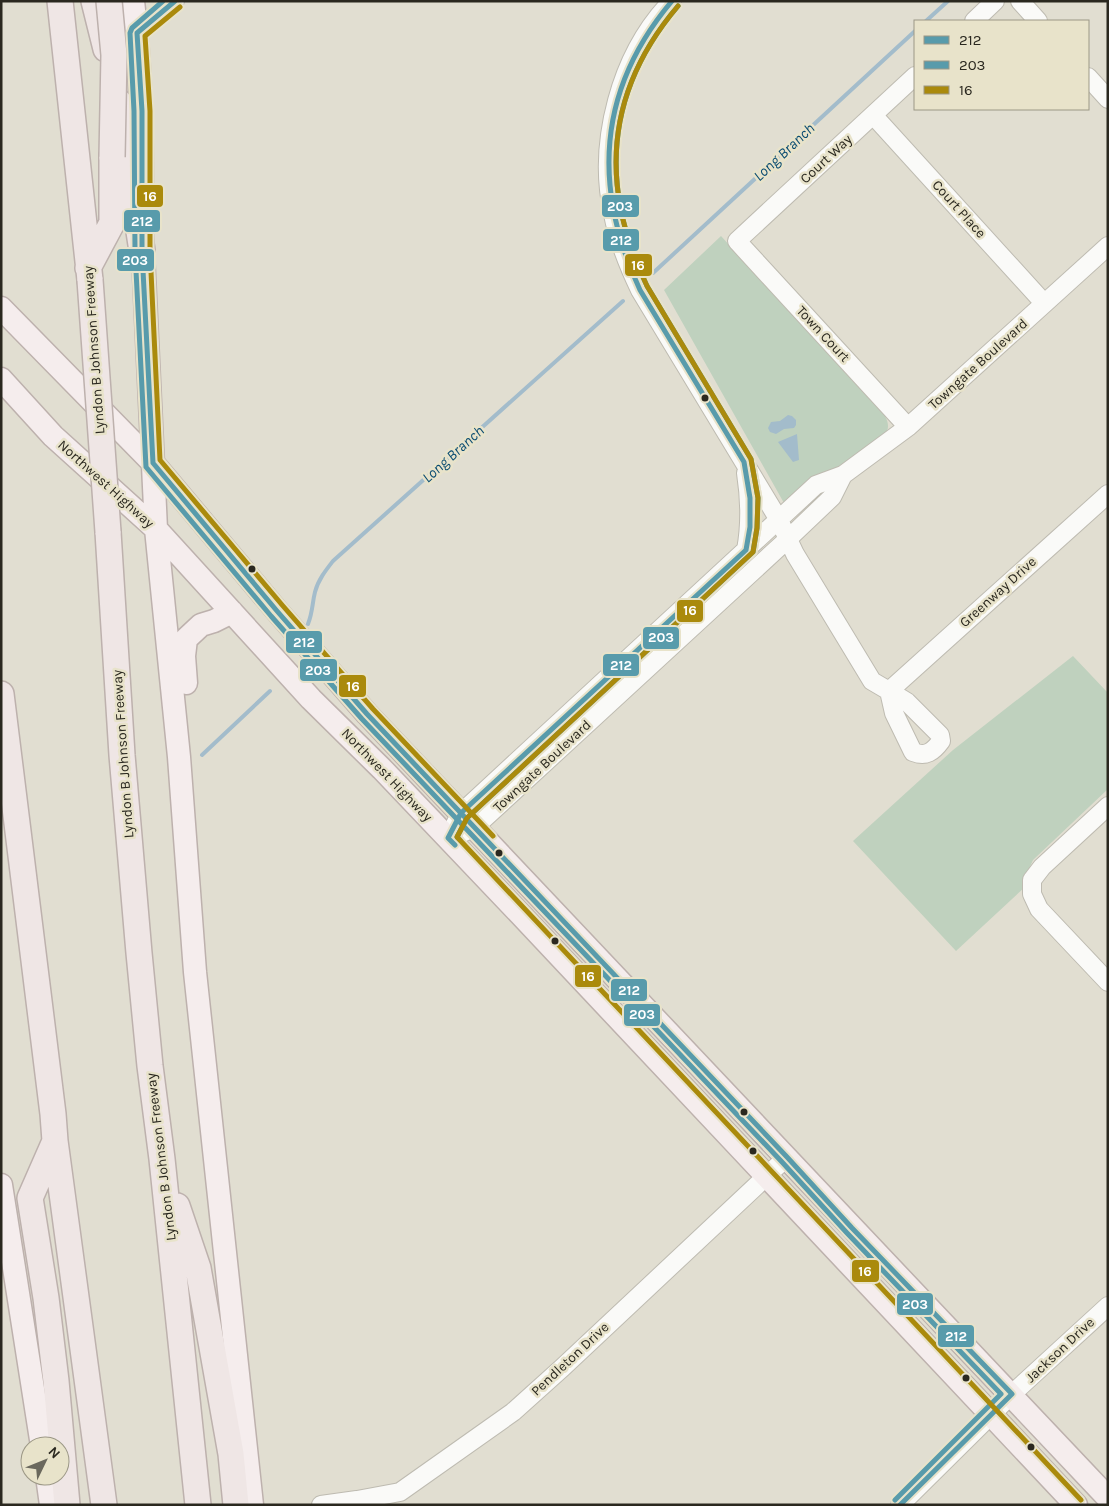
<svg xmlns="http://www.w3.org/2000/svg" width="1109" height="1506" font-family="Karla,sans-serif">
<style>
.green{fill:#bfd1be}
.water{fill:#a3bccb}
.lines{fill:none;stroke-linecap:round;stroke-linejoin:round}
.stream{stroke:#a3bccb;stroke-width:4}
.minor-casing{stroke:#bebbb1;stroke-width:20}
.major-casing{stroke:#bdb1ad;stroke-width:25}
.highway-casing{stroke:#bdb1ad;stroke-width:28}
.minor{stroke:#fafaf8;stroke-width:18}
.major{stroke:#f5eded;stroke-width:22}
.highway{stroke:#efe6e5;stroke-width:25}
.highway-bridge-casing{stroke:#bdb1ad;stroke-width:28;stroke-linecap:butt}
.highway-bridge{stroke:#efe6e5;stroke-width:25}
.bus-1-casing{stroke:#e8e3ca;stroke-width:9}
.bus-2-casing{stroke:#e8e3ca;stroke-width:9}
.bus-3-casing{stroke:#e8e3ca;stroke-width:9}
.bus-1{stroke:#589bab;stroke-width:5}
.bus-2{stroke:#589bab;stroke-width:5}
.bus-3{stroke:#aa8a0c;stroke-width:5}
.bus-dot{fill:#2a281f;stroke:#e8e3ca;stroke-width:2}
.labels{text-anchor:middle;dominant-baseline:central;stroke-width:5;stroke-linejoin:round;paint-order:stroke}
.street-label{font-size:14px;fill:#2a281f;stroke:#e8e3ca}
.water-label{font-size:15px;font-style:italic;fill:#084b70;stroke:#e8e3ca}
.line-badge{stroke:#e8e3ca;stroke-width:2}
.badge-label{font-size:14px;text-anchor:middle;font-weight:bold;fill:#fff}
</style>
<rect width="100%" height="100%" fill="#e1ded1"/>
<path class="green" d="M721 236 885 416C889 424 889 428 885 435L784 503 664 290Z
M1073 656 1108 693V789L1033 860 1026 875V886L956 951 853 841 953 750Z"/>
<path class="water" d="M788 415 792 416 796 420V425L794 428 784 429 776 434 770 432 768 428 771 422 780 421Z
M797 434 799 460 793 462 778 442Z"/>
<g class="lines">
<path class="stream" d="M926 21 948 1
M653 273 915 31
M308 624C313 611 312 604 315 592 318 580 326 570 333 561L623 301
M202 755 270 691"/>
<g class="minor-casing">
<path id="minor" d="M672 1C620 54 597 143 613 214 618 241 628 265 640 290L779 520 795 554 872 681 889 691 894 713 913 752C926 757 933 752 941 741L940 735 907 702 889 691 1108 494
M1020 1 1038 21
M974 21 995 1
M137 33 175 1
M1088 77 1108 99
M873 115 1044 303
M908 427 737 241 915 76
M746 473C750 499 751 523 746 550
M1108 806 1042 867 1032 880V894L1039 909 1108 982
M462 833 475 827 789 538 832 497 843 475
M448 838 461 813 816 485 843 475 908 427 1108 246
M321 1505 357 1500 400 1492 513 1412 562 1368 787 1157
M900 1505 1012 1394 1108 1306"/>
</g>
<g class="major-casing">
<path id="major" d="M133 1C141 67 142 133 142 200
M142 232 156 529 179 757 195 972 252 1505
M1 308 153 463 277 611 367 714 1108 1498
M1 379 53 436 156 529 311 699 382 769 520 914 1076 1505
M186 683 184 656 186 639 201 625 214 621 232 612
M1 1185 42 1446
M47 1476 51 1505"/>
</g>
<g class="highway-casing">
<path id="highway" d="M60 1 90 280
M94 1 106 49
M119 102 142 251
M88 268 112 223V157
M108 532 122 755 139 953 150 1066 162 1159 198 1505
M1 694 53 1114 55 1141 104 1505
M55 1141 30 1198 46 1298 56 1381 67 1505
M177 1206 198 1268 231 1454 236 1505"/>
</g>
<use href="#minor" class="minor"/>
<use href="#major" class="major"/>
<use href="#highway" class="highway"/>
<g class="highway-bridge-casing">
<path id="highway-bridge" d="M109 1 114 55 112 157
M90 280 108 532"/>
</g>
<use href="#highway-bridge" class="highway-bridge"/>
<g class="bus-1-casing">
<path id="bus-1" d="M175 1 137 33 142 111V251L153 463 277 611 367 714 787 1157 852 1228 1012 1394 900 1505
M455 845 448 838 461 813 746 550 750 527V498L744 462 640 290C592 187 597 90 672 1"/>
</g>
<g class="bus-2-casing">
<path id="bus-2" d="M163 1 132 28 130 33 134 111 135 251 146 467 271 616 362 719 782 1162 847 1233 1001 1394 895 1500
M460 840 457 837 467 818 753 552 757 528 758 498 751 459 647 286C599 186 605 92 678 6"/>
</g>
<g class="bus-3-casing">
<path id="bus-3" d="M678 6C605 92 599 186 647 286L751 459 758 498 757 528 753 552 467 818 457 837 1081 1500
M180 7 145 36 150 111V251L160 460 283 606 373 709 493 836"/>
</g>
<use href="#bus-1" class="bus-1"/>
<use href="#bus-2" class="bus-2"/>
<use href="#bus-3" class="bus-3"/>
</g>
<g class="bus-dot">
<circle cx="705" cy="398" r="4.5"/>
<circle cx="252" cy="569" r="4.5"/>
<circle cx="499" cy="853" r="4.5"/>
<circle cx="555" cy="941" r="4.5"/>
<circle cx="744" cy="1112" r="4.5"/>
<circle cx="753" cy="1151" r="4.5"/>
<circle cx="966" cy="1378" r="4.5"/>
<circle cx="1031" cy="1447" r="4.5"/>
</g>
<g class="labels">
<g class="street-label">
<text transform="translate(826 159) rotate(-43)">Court Way</text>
<text transform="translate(959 209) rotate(48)">Court Place</text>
<text transform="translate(823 334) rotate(47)">Town Court</text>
<text transform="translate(94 350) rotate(-94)">Lyndon B Johnson Freeway</text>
<text transform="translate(978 364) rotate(-42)">Towngate Boulevard</text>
<text transform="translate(106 484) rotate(42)">Northwest Highway</text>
<text transform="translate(998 592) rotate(-42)">Greenway Drive</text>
<text transform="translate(123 754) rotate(-94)">Lyndon B Johnson Freeway</text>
<text transform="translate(542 766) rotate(-43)">Towngate Boulevard</text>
<text transform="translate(387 775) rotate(46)">Northwest Highway</text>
<text transform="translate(161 1157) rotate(-97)">Lyndon B Johnson Freeway</text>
<text transform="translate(1060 1350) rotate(-43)">Jackson Drive</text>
<text transform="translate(570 1359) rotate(-43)">Pendleton Drive</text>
</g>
<g class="water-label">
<text transform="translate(784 152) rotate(-43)">Long Branch</text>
<text transform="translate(453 454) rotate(-42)">Long Branch</text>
</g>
</g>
<g class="line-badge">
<rect x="136" y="184" width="28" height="24" rx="5" fill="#aa8a0c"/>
<rect x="601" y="194" width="39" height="24" rx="5" fill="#589bab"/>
<rect x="123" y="209" width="38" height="24" rx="5" fill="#589bab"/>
<rect x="602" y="228" width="38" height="24" rx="5" fill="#589bab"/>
<rect x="116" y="248" width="39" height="24" rx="5" fill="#589bab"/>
<rect x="624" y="253" width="29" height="24" rx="5" fill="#aa8a0c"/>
<rect x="676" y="599" width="28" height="24" rx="5" fill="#aa8a0c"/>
<rect x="642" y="626" width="38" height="24" rx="5" fill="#589bab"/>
<rect x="285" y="630" width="38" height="24" rx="5" fill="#589bab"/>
<rect x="602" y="653" width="38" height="24" rx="5" fill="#589bab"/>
<rect x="299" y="658" width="39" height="24" rx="5" fill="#589bab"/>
<rect x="338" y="674" width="29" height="24" rx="5" fill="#aa8a0c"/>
<rect x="574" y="964" width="28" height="24" rx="5" fill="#aa8a0c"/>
<rect x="610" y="978" width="38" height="24" rx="5" fill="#589bab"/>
<rect x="623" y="1003" width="38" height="24" rx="5" fill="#589bab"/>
<rect x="851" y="1259" width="29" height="24" rx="5" fill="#aa8a0c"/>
<rect x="896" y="1292" width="38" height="24" rx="5" fill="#589bab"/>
<rect x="937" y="1324" width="38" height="24" rx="5" fill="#589bab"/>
</g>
<g class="badge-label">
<text x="150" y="201">16</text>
<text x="620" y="211">203</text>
<text x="142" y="226">212</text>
<text x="621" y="245">212</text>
<text x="135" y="265">203</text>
<text x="638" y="270">16</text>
<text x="690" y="615">16</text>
<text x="661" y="642">203</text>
<text x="304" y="647">212</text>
<text x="621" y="670">212</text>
<text x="318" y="675">203</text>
<text x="353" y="691">16</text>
<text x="588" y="981">16</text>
<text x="629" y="995">212</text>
<text x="642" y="1019">203</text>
<text x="865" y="1276">16</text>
<text x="915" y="1309">203</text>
<text x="956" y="1341">212</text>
</g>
<rect width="1109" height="1506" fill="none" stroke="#2a281f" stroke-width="5"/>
<rect x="914" y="20" width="175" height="90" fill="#e8e3ca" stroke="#9c9886"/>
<rect x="924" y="36" width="25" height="8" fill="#589bab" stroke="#9c9886"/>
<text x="959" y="45" font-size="15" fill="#2a281f">212</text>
<rect x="924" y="61" width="25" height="8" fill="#589bab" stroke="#9c9886"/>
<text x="959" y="70" font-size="15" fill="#2a281f">203</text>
<rect x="924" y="86" width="25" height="8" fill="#aa8a0c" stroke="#9c9886"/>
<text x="959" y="95" font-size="15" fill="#2a281f">16</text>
<g transform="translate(45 1461) rotate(47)"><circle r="24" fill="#e8e3ca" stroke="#9c9886"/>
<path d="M0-4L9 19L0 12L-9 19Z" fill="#6a685d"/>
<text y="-8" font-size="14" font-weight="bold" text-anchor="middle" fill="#2a281f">N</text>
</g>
</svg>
